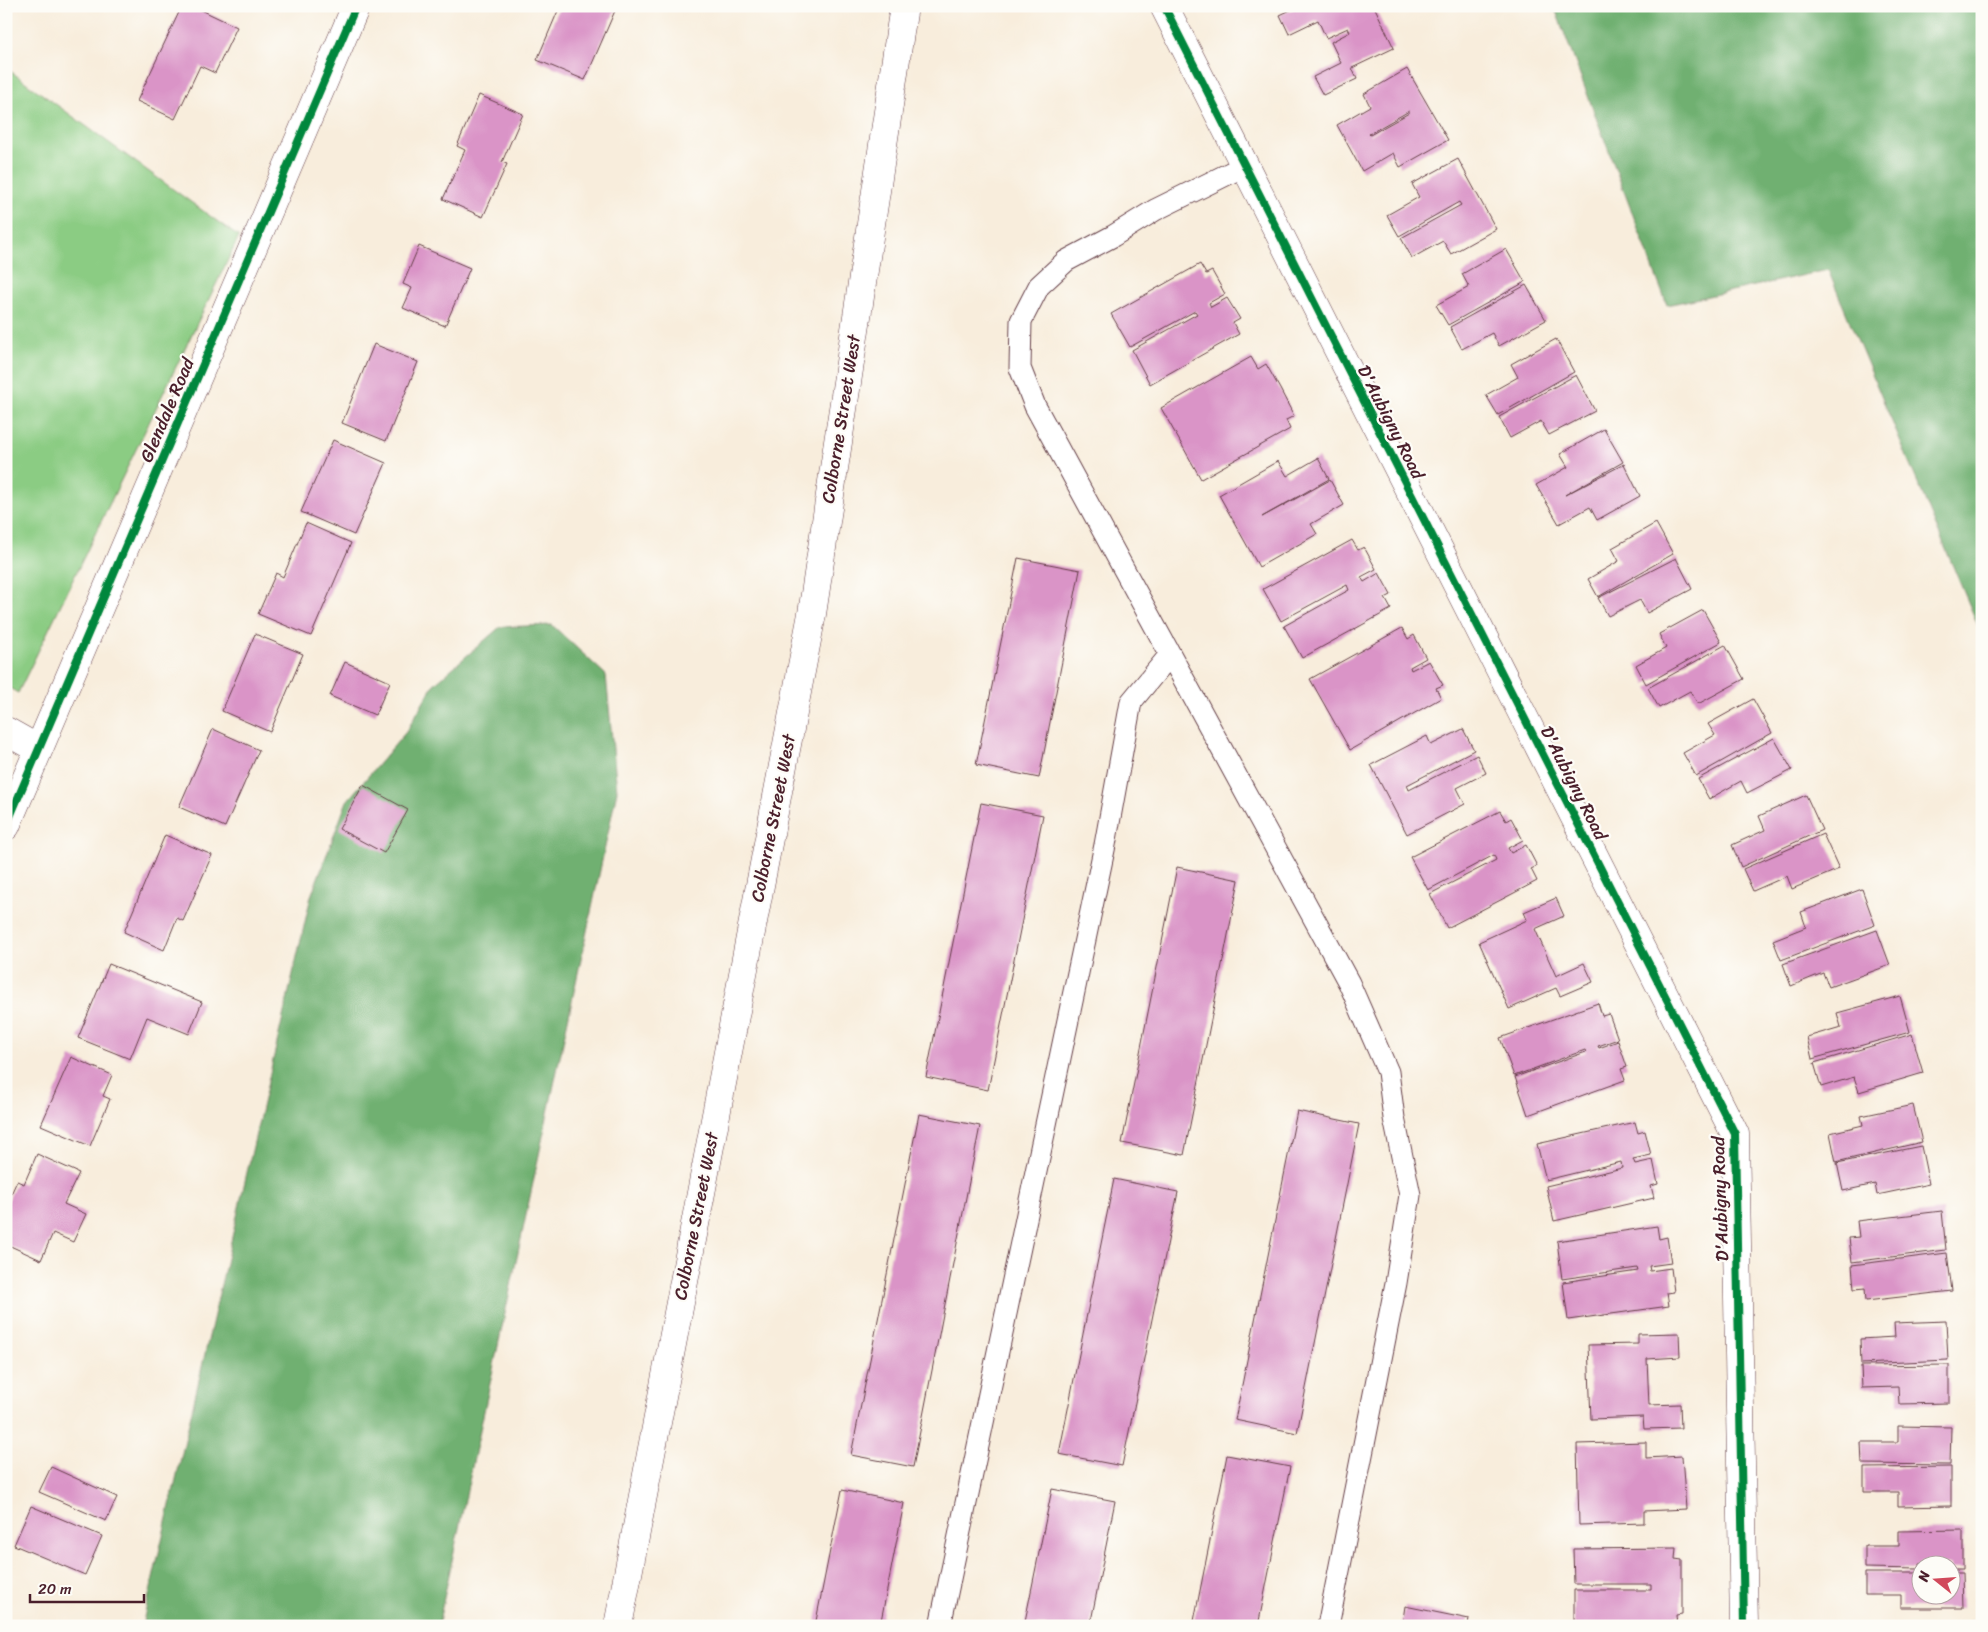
<svg xmlns="http://www.w3.org/2000/svg" width="1988" height="1632" font-family="Sriracha,sans-serif">
<style>
.green{fill:#8bcc83;stroke:#6a7657}
.forest{fill:#70b071;stroke:#5d684e}
.building{fill:#da94c7;fill-rule:evenodd}
.lines{fill:none;stroke-linecap:round;stroke-linejoin:round}
.lane-casing{stroke:#643e46;stroke-width:23}
.street-casing{stroke:#643e46;stroke-width:29}
.secondary-casing{stroke:#643e46;stroke-width:29}
.lane{stroke:#fff;stroke-width:21}
.street{stroke:#fff;stroke-width:28}
.secondary{stroke:#fff;stroke-width:28}
.cycleway-casing{stroke:#fdfcf7;stroke-width:11}
.cycleway{stroke:#00873e;stroke-width:8}
.labels{text-anchor:middle;dominant-baseline:central;stroke-width:4.5;stroke-linejoin:round;paint-order:stroke}
.street-label{font-size:18px;fill:#4a1f2b;stroke:#fdfcf7}
</style>
<rect width="100%" height="100%" fill="#fdfcf7"/>
<filter id="ink" filterUnits="userSpaceOnUse"><feTurbulence type="fractalNoise" baseFrequency=".02" numOctaves="2"/><feDisplacementMap in="SourceGraphic" scale="10" xChannelSelector="R" yChannelSelector="G"/><feConvolveMatrix kernelMatrix="1 2 1 2 8 2 1 2 1" color-interpolation-filters="sRGB"/></filter>
<filter id="wash" filterUnits="userSpaceOnUse"><feTurbulence type="fractalNoise" baseFrequency=".0096" numOctaves="4" result="noise"/><feDisplacementMap in="SourceGraphic" scale="20" xChannelSelector="R" yChannelSelector="G"/><feGaussianBlur stdDeviation="1.12" result="paint"/><feColorMatrix in="noise" values="0 0 0 0 0 0 0 0 0 0 0 0 0 0 0 0 0 1.4 0 .05"/><feComposite in="paint" operator="in"/></filter>
<g filter="url(#wash)">
<rect width="100%" height="100%" fill="#f8eddc"/>
<path class="green" d="M6 68 239 237 18 693 6 686Z"/>
<path class="forest" d="M1554 6H1982V635L1828 270 1667 305Z
M552 625 606 675 617 791 438 1626H142L311 896 347 801 406 732 434 684 500 627Z"/>
<g id="blocks">
<path class="building" d="M182 6H193L237 27 215 73 200 66 175 119 137 101Z
M560 6H617L585 80 537 60Z
M1299 6H1374L1394 48 1352 68 1357 79 1323 95 1313 77 1341 63 1331 42 1350 32 1348 28 1326 38 1318 20 1289 34 1280 15Z
M1407 69 1448 140 1400 167 1393 153 1362 171 1337 125 1370 106 1364 94ZM1409 111V113L1370 135 1369 134Z
M479 95 523 114 502 162 507 164 483 217 443 199 465 150 457 146Z
M1458 159 1496 229 1451 254 1443 241 1412 258 1401 238 1461 205 1459 202 1399 236 1387 215 1419 197 1412 184Z
M419 246 470 268 445 326 403 308 412 288 403 284Z
M1506 249 1525 282 1448 325 1436 305 1469 287 1462 274Z
M1200 264 1206 274 1212 271 1225 294 1209 303 1211 307 1227 298 1240 319 1233 323 1239 334 1150 384 1132 350 1197 314 1195 311 1130 347 1111 314Z
M1526 285 1546 320 1499 346 1492 333 1462 349 1450 327Z
M1556 339 1574 372 1498 415 1486 395 1518 377 1511 364Z
M374 344 418 362 386 441 342 423Z
M1251 357 1258 369 1266 364 1280 389 1294 416 1286 420 1290 429 1201 479 1161 408Z
M1576 375 1595 411 1549 435 1541 421 1510 438 1499 417Z
M1604 429 1623 462 1565 495 1624 464 1640 496 1597 520 1590 507 1559 524 1536 485 1568 467 1560 454Z
M333 440 386 463 354 535 301 512Z
M1318 458 1329 479 1262 517 1330 480 1344 505 1311 524 1317 534 1259 567 1219 495 1278 461 1287 476Z
M306 523 351 543 311 636 258 614 276 573 283 577Z
M1656 523 1673 554 1598 597 1588 579 1619 561 1612 548Z
M1352 540 1358 550 1364 547 1376 569 1361 577 1364 582 1379 573 1391 595 1385 598 1391 609 1302 658 1284 626 1349 590 1347 585 1281 621 1263 589Z
M1018 558 1080 570 1039 778 976 765Z
M1676 558 1692 589 1647 613 1640 600 1608 616 1598 598Z
M1703 610 1721 642 1646 684 1636 665 1666 648 1659 634Z
M1402 628 1408 639 1414 635 1426 658 1410 667 1411 670 1429 661 1443 685 1436 688 1441 698 1350 750 1310 679Z
M255 634 303 654 270 732 222 711Z
M1725 645 1744 679 1698 704 1690 691 1659 708 1648 688Z
M345 662 390 682 375 715 330 696Z
M1753 699 1772 733 1696 776 1683 753 1715 735 1708 724Z
M213 729 259 750 225 827 179 807Z
M1463 729 1474 750 1407 785 1409 790 1477 755 1486 773 1457 788 1465 804 1407 834 1371 765 1427 736 1431 745Z
M1774 738 1792 770 1747 793 1741 781 1709 799 1698 779Z
M363 785 408 810 384 853 339 829Z
M1806 795 1822 830 1741 867 1732 845 1765 830 1759 816Z
M981 803 1043 815 988 1090 926 1077Z
M1500 811 1506 821 1511 818 1523 840 1508 848 1511 853 1526 845 1537 866 1531 869 1537 881 1447 928 1430 894 1496 860 1494 855 1428 890 1410 857Z
M1823 834 1839 869 1792 889 1787 876 1753 891 1743 869Z
M165 835 212 855 183 921 177 918 164 950 124 932Z
M1177 867 1239 880 1184 1155 1122 1143Z
M1862 889 1875 925 1781 960 1773 940 1806 927 1801 912Z
M1556 898 1564 916 1535 929 1556 976 1584 963 1593 982 1560 996 1556 988 1509 1009 1479 942 1527 920 1524 912Z
M1877 930 1890 965 1829 987 1823 973 1791 986 1783 964Z
M109 964 202 1002 189 1034 147 1017 130 1059 78 1038Z
M1900 996 1910 1032 1812 1059 1807 1037 1841 1027 1837 1013Z
M1598 1003 1602 1016 1609 1014 1618 1039 1598 1046 1599 1048 1618 1041 1627 1067 1621 1069 1625 1080 1528 1115 1515 1077 1586 1052 1585 1050 1514 1076 1500 1038Z
M1912 1034 1923 1073 1859 1092 1854 1077 1821 1087 1814 1063Z
M71 1057 112 1075 103 1096 110 1099 90 1146 41 1125Z
M1913 1105 1922 1142 1836 1162 1830 1133 1863 1125 1861 1116Z
M1297 1111 1359 1124 1297 1433 1235 1420Z
M919 1114 980 1126 913 1467 851 1455Z
M1635 1122 1638 1133 1645 1131 1651 1155 1633 1159 1635 1164 1653 1160 1658 1184 1651 1186 1654 1198 1554 1221 1546 1186 1622 1168 1621 1162 1546 1180 1537 1144Z
M1921 1146 1929 1184 1877 1195 1875 1184 1843 1191 1837 1163Z
M37 1154 79 1173 64 1204 86 1214 73 1242 53 1233 41 1260 6 1244V1205L17 1181 24 1184Z
M1114 1179 1178 1192 1122 1466 1059 1454Z
M1942 1211 1946 1250 1852 1262 1849 1238 1859 1237 1857 1221Z
M1657 1226 1659 1239 1667 1237 1671 1263 1649 1266 1650 1271 1671 1268 1674 1292 1667 1293 1669 1306 1568 1320 1563 1282 1638 1271 1637 1268 1562 1279 1557 1241Z
M1947 1253 1952 1291 1866 1301 1865 1288 1854 1289 1852 1265Z
M1946 1321 1948 1360 1861 1364 1860 1339 1895 1337 1894 1323Z
M1679 1333 1680 1357 1647 1359 1649 1405 1680 1404 1681 1428 1644 1429 1643 1417 1591 1419 1588 1345 1638 1344V1334Z
M1949 1365V1403L1899 1404 1898 1387 1862 1388 1861 1366Z
M1898 1426 1951 1427 1950 1465 1862 1464 1861 1442H1898Z
M1646 1442V1458L1682 1456 1686 1509 1644 1511V1523L1579 1525 1577 1444Z
M1227 1455 1290 1467 1258 1626H1193Z
M51 1467 117 1497 106 1521 39 1492Z
M1951 1467V1506L1898 1507V1492H1864V1468Z
M1052 1489 1115 1501 1090 1626H1024Z
M842 1490 904 1503 880 1626H815Z
M31 1506 102 1536 85 1575 14 1545Z
M1963 1530V1569H1950V1564H1920V1569L1865 1568V1546H1899V1531Z
M1676 1548 1675 1559 1682 1560V1614L1676 1615 1677 1626H1574V1590H1651V1584H1574L1573 1549Z
M1865 1573H1920V1594H1950V1573H1962L1963 1608H1901V1595H1865Z
M1405 1606 1469 1619 1468 1626H1402Z"/>
</g>
</g>
<g filter="url(#ink)">
<use href="#blocks" fill-opacity="0" stroke="#643e46" stroke-width="1"/>
<g class="lines">
<g class="lane-casing">
<path id="lane" d="M1244 166 1155 210 1113 236 1066 261 1039 286 1021 321 1020 368 1035 406 1349 983 1388 1072 1394 1118 1410 1195 1396 1283 1328 1626
M940 1626 1105 845 1131 702 1169 656"/>
</g>
<g class="street-casing">
<path id="street" d="M1164 6 1735 1134 1744 1626
M6 731 38 749
M6 826 356 6"/>
</g>
<g class="secondary-casing">
<path id="secondary" d="M618 1626 812 614 904 6"/>
</g>
<use href="#lane" class="lane"/>
<use href="#street" class="street"/>
<use href="#secondary" class="secondary"/>
<g class="cycleway-casing">
<path id="cycleway" d="M1164 6 1735 1134 1744 1626
M6 826 356 6"/>
</g>
<use href="#cycleway" class="cycleway"/>
</g>
</g>
<g class="labels">
<g class="street-label">
<text transform="translate(167 410) rotate(-67)">Glendale Road</text>
<text transform="translate(841 419) rotate(-81)">Colborne Street West</text>
<text transform="translate(1391 422) rotate(63)">D'Aubigny Road</text>
<text transform="translate(1574 783) rotate(63)">D'Aubigny Road</text>
<text transform="translate(773 818) rotate(-79)">Colborne Street West</text>
<text transform="translate(1720 1199) rotate(-92)">D'Aubigny Road</text>
<text transform="translate(696 1216) rotate(-79)">Colborne Street West</text>
</g>
</g>
<rect width="1988" height="1632" fill="none" stroke="#fdfcf7" stroke-width="25"/>
<g transform="translate(1936 1580) rotate(287)"><circle r="24" fill="#fdfcf7" stroke="#b5a4a5"/>
<path d="M0-4L9 19L0 12L-9 19Z" fill="#d1495b"/>
<text y="-8" font-size="14" font-weight="bold" text-anchor="middle" fill="#4a1f2b">N</text>
</g>
<path d="M30 1594v8h114v-8" fill="none" stroke="#4a1f2b" stroke-width="2.5"/>
<text x="38" y="1594" font-size="15" fill="#4a1f2b" stroke="#fdfcf7" stroke-width="4" paint-order="stroke">20 m</text>
</svg>
